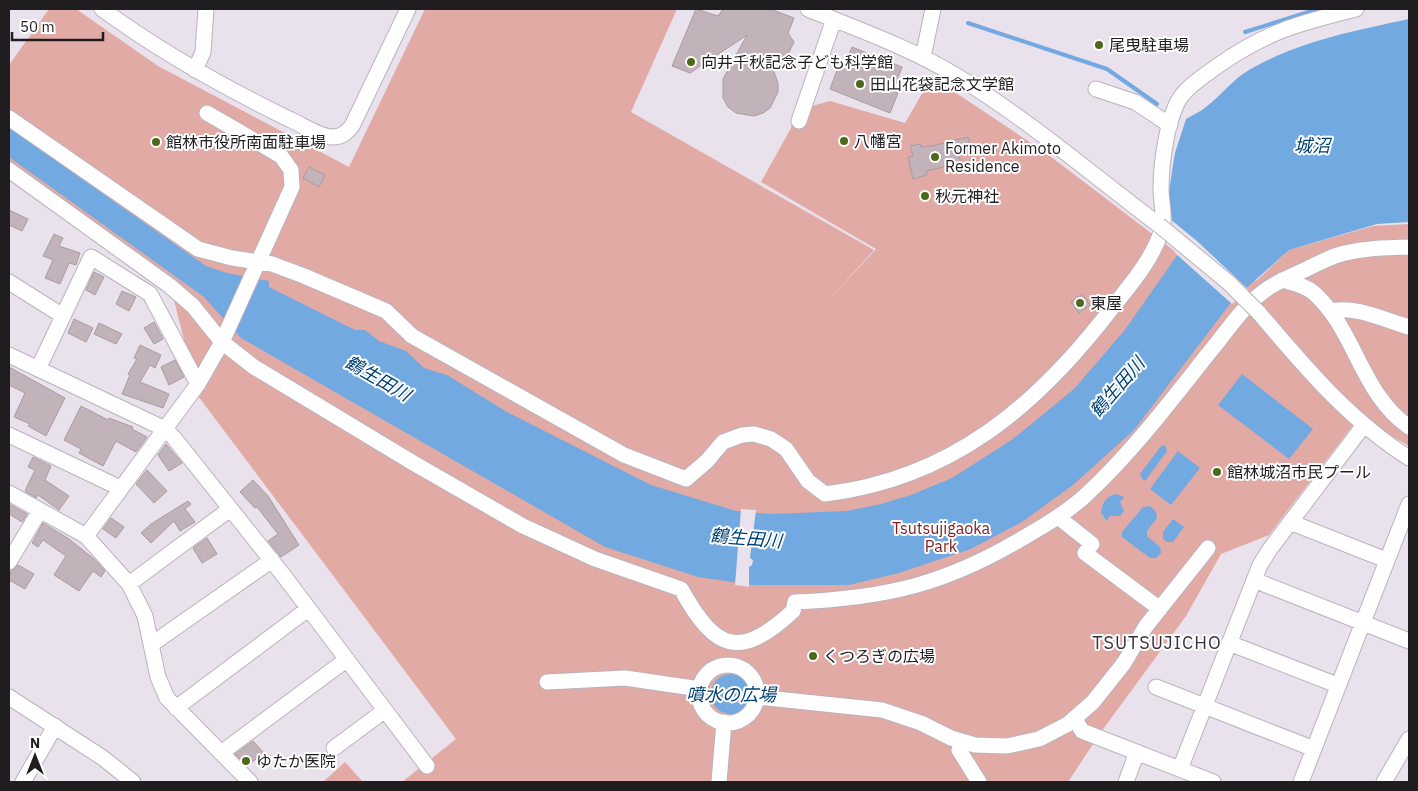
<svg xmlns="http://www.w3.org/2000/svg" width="1418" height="791" font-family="'IBM Plex Sans','Noto Sans JP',sans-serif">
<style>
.green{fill:#e2aaa4}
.water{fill:#72a9e1}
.pier{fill:#e9e1ec}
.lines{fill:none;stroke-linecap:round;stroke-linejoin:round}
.stream{stroke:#72a9e1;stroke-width:4}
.building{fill:#c1b3b9;stroke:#a99ca1}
.minor-casing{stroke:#bab2bd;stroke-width:17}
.minor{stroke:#fff;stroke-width:15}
.minor-bridge-casing{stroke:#bab2bd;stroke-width:17;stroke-linecap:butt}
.minor-bridge{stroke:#fff;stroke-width:15}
.poi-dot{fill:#4b681b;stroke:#fff;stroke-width:2}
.labels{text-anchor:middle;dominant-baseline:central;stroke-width:4;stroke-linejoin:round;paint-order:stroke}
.poi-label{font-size:16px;fill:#201d21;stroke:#fff;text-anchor:start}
.park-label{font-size:16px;fill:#802120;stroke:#fff}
.water-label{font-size:18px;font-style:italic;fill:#004174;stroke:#fff}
.neighbourhood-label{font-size:18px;letter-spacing:1px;fill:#38313a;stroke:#fff}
</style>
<rect width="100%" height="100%" fill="#e9e1ec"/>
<path class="green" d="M49 9H76L158 66 349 167 425 9H677L631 112 874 250 821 308 876 249 761 182 791 128 794 111 830 101 905 123 930 80 935 79 1046 153 1193 265 1256 281 1289 250 1373 226 1409 224V446L1359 417 1269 535 1221 554 1186 616 1101 732 1068 782H402L456 739 198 396 174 300 152 279 9 177V65Z
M345 762 363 782H323Z"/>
<path class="water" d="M1409 19V222L1377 224 1289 250 1233 300 1134 430 1073 485 1022 522 971 549 899 573 849 585H753L698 577 605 547 241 338 204 297 9 157V128L206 266 227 273 269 281V287L355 330H365L379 341 406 351 424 368 447 375 507 412 651 485 736 511 770 514 847 511 881 504 911 495 952 478 1013 439 1074 389 1124 331 1178 254 1168 197 1175 153 1186 119C1192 115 1200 112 1206 107 1221 96 1233 79 1249 70 1299 41 1354 31 1409 19Z
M1242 374 1313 429 1289 459 1218 405Z
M1165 445 1167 451 1146 480H1143L1140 474 1161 446Z
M1178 451 1200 468 1171 505 1150 489Z
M1116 494 1124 497 1120 502 1124 511 1120 516H1110L1107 521 1101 513C1103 502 1105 497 1116 494Z
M1150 506 1156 512 1157 518 1147 531V536L1160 547 1161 553 1156 558H1150L1122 537V532L1143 507Z
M1173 519 1184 527 1173 542H1167L1163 539V532Z
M711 694a20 20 0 1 1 40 0a20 20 0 1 1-40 0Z"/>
<path class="pier" d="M1170 219 1197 241 1249 290 1232 304 1175 253Z
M741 509 756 510 750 558 753 560 752 565 749 567V587L735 585Z"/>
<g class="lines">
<path class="stream" d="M968 23 1107 69 1157 104
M1245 32 1318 9"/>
</g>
<path class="building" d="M696 9 718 16 723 9H770L794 18 788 33 794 42 787 56 796 59 792 69 770 61 778 83V92L770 108 763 113 754 116 736 113 728 107 723 98V79L747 35 690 73 672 66Z
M852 47 902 67 893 91 898 93 890 113 830 89 839 65 844 67Z
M968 137 971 149 958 152 961 163 926 171 927 175 913 179 908 157 913 156 910 146 920 144 921 147 932 146Z
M309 167 325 175 319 187 303 178Z
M9 210 28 219 22 231 9 225Z
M54 234 63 238 59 246 80 253 76 265 69 263 60 284 45 278 53 260 43 256Z
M94 272 104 277 95 295 86 290Z
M122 291 136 297 129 311 116 304Z
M1082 294 1090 305 1079 313 1071 302Z
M74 319 93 328 86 342 68 333Z
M154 322 163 339 154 344 144 328Z
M99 323 122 334 116 344 94 334Z
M140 345 161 355 155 368 150 365 140 382 169 394 163 408 122 394 130 375 128 374 137 359 134 358Z
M175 360 184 377 169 385 161 367Z
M9 367 65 398 46 436 28 426 30 424 14 417 25 393 9 385Z
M81 406 108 420 109 418 133 427 132 429 147 437 136 452 116 441 103 466 79 453 81 449 64 440Z
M166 444 182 463 169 471 158 455Z
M33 457 51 466 45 480 69 496 59 510 38 495 36 498 25 491 35 470 28 467Z
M147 470 167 491 154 503 136 484Z
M253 480 268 496 299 545 281 557 268 541 278 534 257 507 255 508 240 492Z
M188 501 191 504 185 509 195 522 180 531 174 521 151 543 141 533 151 524Z
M9 504 27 514 22 522 9 514Z
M111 518 124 527 116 538 103 529Z
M43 523 69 539 94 559 105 571 101 577 93 571 79 591 54 575 66 556 43 540 38 547 32 543Z
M207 538 217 554 202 563 193 548Z
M18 565 34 574 25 589 9 580 11 571Z
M253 741 264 753 247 766 235 754Z"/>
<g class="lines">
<g class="minor-casing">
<path id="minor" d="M102 9C161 52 225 88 291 120 303 125 319 137 333 137 342 137 347 132 352 126L408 9
M808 9C860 30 913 49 960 78 1030 121 1094 176 1159 225
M923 57 933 9
M195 70 203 52 206 9
M1096 89 1135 102 1170 125
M9 118 198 249 232 258 272 264 304 276 386 311 412 336 624 455 686 479 707 461 723 442 742 435 754 434 771 439 786 449 808 481 825 494C951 479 1037 406 1112 308 1130 285 1152 260 1161 232 1166 220 1161 202 1161 189 1161 165 1167 113 1183 94 1191 84 1205 75 1216 67 1265 32 1299 23 1356 9
M799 121 834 19
M9 170 170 286 193 306 222 342 254 367 415 464 523 526 595 559 681 589C715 650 739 661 793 611L795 602C888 598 947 584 1028 535 1049 523 1069 511 1087 494 1132 452 1170 402 1208 354 1225 334 1242 307 1263 292 1274 283 1287 278 1300 272 1312 267 1325 259 1338 255 1360 248 1386 248 1409 247
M1282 280C1293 283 1306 286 1314 293 1356 331 1361 394 1409 427
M9 282 63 316
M1330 311C1356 305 1384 320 1409 327
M1259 313C1304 366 1349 420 1409 458
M9 355 165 429 174 438 284 576 427 766
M38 369 91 257 150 294 198 384 86 536
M198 384 222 342 292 187 291 170 281 156 207 113
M9 435 120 488
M9 493 86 536 129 584 145 616 158 677 167 698 250 782
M1058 517 1092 544 1085 553 1160 609
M1290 522 1386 560
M9 562 39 512
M1254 580 1409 641
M129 584 230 509
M1229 643 1337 685
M152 644 272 560
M699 694a29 29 0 1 1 58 0a29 29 0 1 1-58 0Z
M547 682 625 678 700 689
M1156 687 1314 749
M9 697 103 758 133 782
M757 697 882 710 921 723 951 738 975 745 1007 746 1039 739 1068 724 1093 702 1124 663 1146 626 1208 548
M176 708 308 609
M1075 719 1082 731 1213 782
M334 748 384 711
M959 750 979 782
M221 753 346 660
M1180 769 1260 565 1270 549 1364 425
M23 782 55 726
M719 782 724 722
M1126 782 1137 752
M1301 782 1409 504
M1384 782 1409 739"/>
</g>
<use href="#minor" class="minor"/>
<g class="minor-bridge-casing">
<path id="minor-bridge" d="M1159 225 1229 283 1259 313"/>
</g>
<use href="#minor-bridge" class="minor-bridge"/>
</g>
<g class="poi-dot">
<circle cx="1099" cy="45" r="5"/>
<circle cx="691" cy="62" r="5"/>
<circle cx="860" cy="84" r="5"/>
<circle cx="844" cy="141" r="5"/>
<circle cx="156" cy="142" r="5"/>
<circle cx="935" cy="157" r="5"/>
<circle cx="925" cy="196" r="5"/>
<circle cx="1080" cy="303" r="5"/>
<circle cx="1217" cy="472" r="5"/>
<circle cx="813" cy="656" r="5"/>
<circle cx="246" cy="761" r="5"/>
</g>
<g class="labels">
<g class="poi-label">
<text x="1109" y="45">尾曳駐車場</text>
<text x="701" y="62">向井千秋記念子ども科学館</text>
<text x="870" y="84">田山花袋記念文学館</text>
<text x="854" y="141">八幡宮</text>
<text x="166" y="142">館林市役所南面駐車場</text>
<text x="945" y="148">Former Akimoto<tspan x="945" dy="18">Residence</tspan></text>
<text x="935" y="196">秋元神社</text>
<text x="1090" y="303">東屋</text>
<text x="1227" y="472">館林城沼市民プール</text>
<text x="823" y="656">くつろぎの広場</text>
<text x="256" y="761">ゆたか医院</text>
</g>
<g class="park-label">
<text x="941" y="528">Tsutsujigaoka<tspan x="941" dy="18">Park</tspan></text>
</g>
<g class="water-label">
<text x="1312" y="145">城沼</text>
<text transform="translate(378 378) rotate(30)">鶴生田川</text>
<text transform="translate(1117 387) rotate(-49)">鶴生田川</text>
<text transform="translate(746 538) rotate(5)">鶴生田川</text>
<text x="731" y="694">噴水の広場</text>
</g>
<g class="neighbourhood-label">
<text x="1157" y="642">TSUTSUJICHO</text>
</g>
</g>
<rect width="1418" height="791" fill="none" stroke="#201d21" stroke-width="20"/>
<g transform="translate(35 756)" stroke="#ffffff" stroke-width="4" paint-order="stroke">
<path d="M0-4L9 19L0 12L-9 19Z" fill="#201d21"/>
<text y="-8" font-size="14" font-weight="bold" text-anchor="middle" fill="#201d21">N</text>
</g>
<path d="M12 32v8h91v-8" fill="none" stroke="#201d21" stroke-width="2.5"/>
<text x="20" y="32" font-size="15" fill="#201d21" stroke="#ffffff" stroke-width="4" paint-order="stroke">50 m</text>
</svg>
